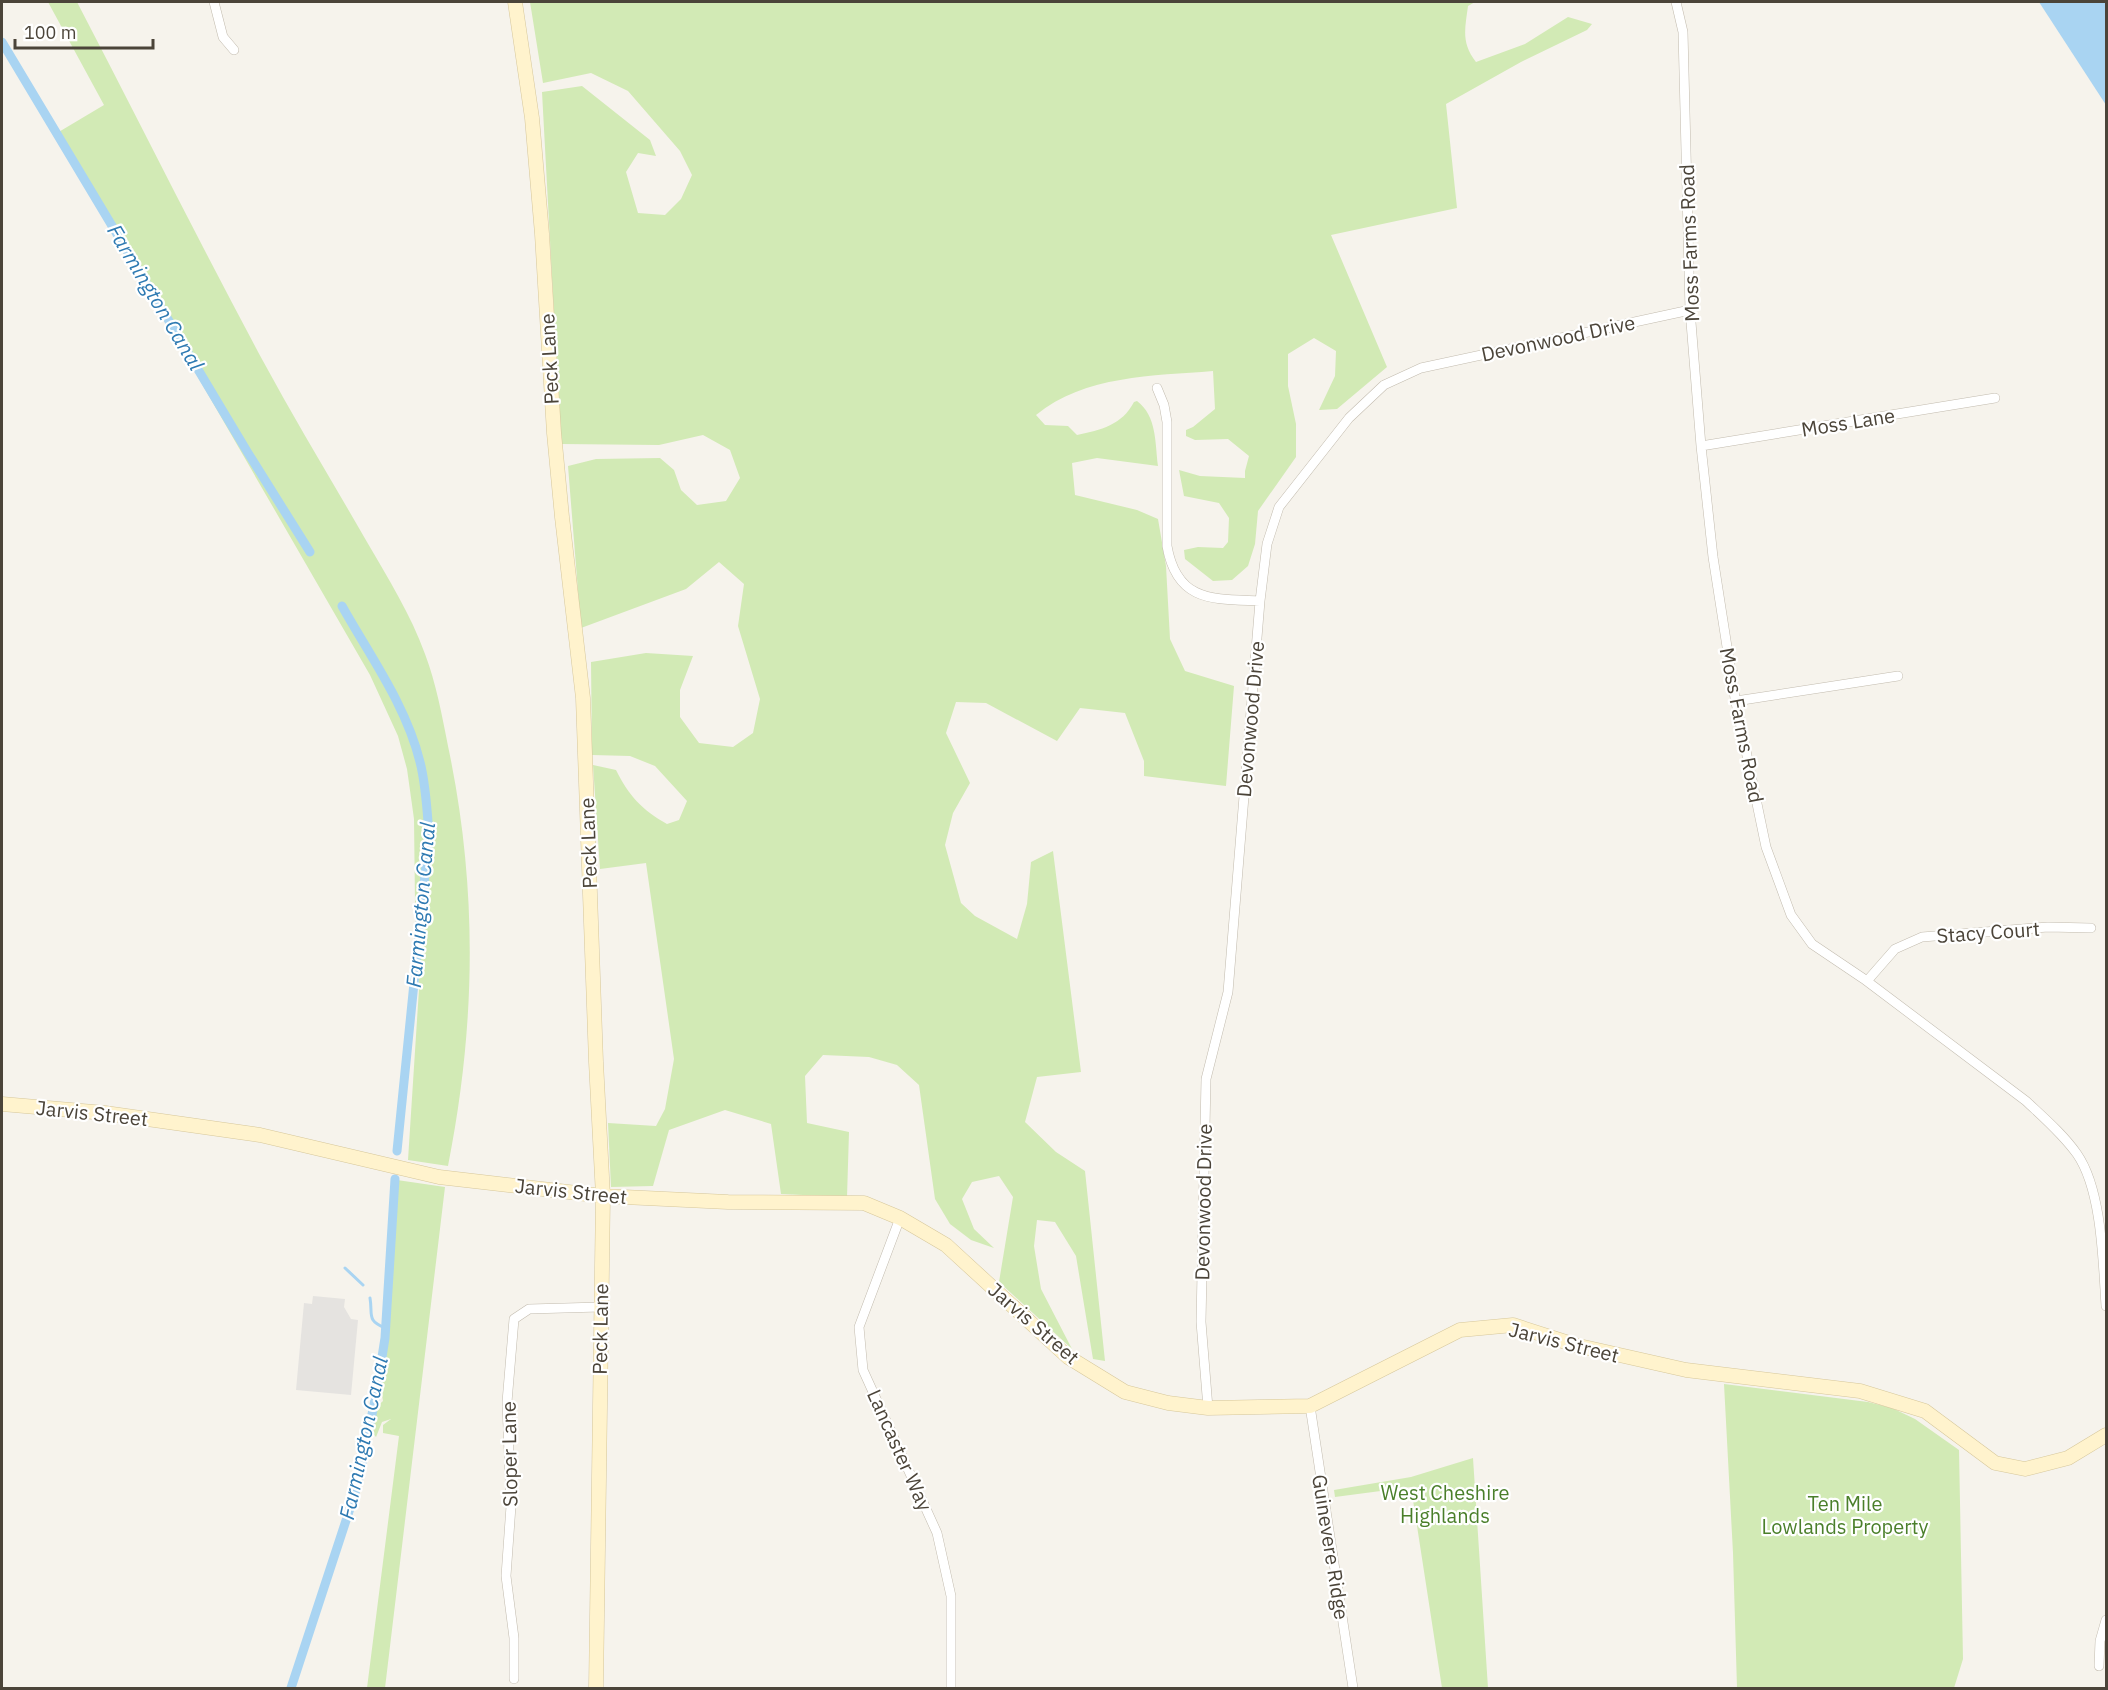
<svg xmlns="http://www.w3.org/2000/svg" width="2108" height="1690" font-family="'IBM Plex Sans',sans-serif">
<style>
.green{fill:#d2eab5}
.parking{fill:#e5e3e0}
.water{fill:#a9d4f2}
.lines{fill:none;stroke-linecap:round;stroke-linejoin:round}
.stream{stroke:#a9d4f2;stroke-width:3}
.canal{stroke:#a9d4f2;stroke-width:9}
.street-casing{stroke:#c2bbae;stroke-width:10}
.secondary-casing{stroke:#d6c79b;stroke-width:15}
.street{stroke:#fff;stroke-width:9}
.secondary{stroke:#fff3cd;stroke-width:14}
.labels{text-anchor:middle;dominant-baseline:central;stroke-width:4.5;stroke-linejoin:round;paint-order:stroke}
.street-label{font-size:20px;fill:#4b4439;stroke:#fff}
.park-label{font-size:20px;fill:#4a7f2a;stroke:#fff}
.water-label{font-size:21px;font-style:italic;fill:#2e7ab2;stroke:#fff}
</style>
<rect width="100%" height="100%" fill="#f6f3ec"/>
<path class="green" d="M48 2H77C139 121 199 242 263 361 296 422 332 481 367 542 388 578 411 615 425 654 436 683 442 715 448 746 478 888 476 1024 448 1166L408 1160 419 989 415 904 414 819 407 769 398 736 370 675 57 133 104 105Z
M530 2H1475L1468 6C1465 29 1461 43 1476 62L1525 44 1568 17 1592 24 1587 30 1521 62 1446 104 1457 208 1331 235 1387 367 1337 409 1319 410 1335 376 1336 351 1314 338 1288 354V386L1296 424V457L1258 511 1255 544 1248 566 1232 580 1213 581 1185 559 1184 550 1198 547 1223 548 1228 542 1229 518 1219 503 1184 496 1179 470 1200 476 1245 478V471L1249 456 1228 439 1195 440 1186 436V430L1193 427 1215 409 1213 371C1153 376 1085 375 1036 415L1045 425 1068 426 1077 435C1101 430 1122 425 1134 402L1137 401C1157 416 1155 443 1158 466L1097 458 1072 463 1075 495 1137 510 1158 519 1166 566 1170 639 1185 671 1234 686 1226 786 1144 776V761L1125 713 1080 708 1057 741 986 703 956 702 946 733 970 783 953 813 945 845 961 903 975 916 1017 939 1027 904 1031 862 1053 851 1081 1072 1037 1077 1025 1122 1056 1152 1085 1171 1105 1361 1093 1359 1076 1256 1055 1222 1037 1220 1034 1246 1041 1289 1072 1349 999 1282 1013 1197 999 1176 972 1182 962 1199 974 1229 994 1248 971 1240 950 1224 935 1199 919 1085 897 1065 869 1057 823 1055 805 1076 807 1123 849 1132 847 1197 781 1194 771 1124 725 1110 669 1130 653 1186 611 1187 608 1123 656 1126 665 1109 674 1059 646 863 600 869 593 765 616 770C629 796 642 810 667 824L679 820 687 801 655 766 630 756 592 755 591 662 646 653 693 656 680 690V717L699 743 733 747 753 733 760 699 738 626 744 584 719 562 686 589 581 628 568 466 596 459 660 458 674 470 681 490 697 505 726 501 740 478 730 450 703 435 659 445 561 444 542 92 582 86 650 140 656 156 638 153 626 172 638 213 665 215 681 199 692 175 680 151 628 91 591 73 543 83Z
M397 1180 445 1187 385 1688H367L399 1436 383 1433V1425L391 1419 382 1422 376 1437 371 1431 376 1419 373 1410 383 1401 380 1383 386 1357 387 1324 391 1309 389 1285 393 1237 389 1228 393 1213Z
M1724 1384 1868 1402 1892 1408 1915 1419 1959 1450 1963 1659 1954 1688H1737L1733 1553Z
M1473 1458 1488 1688H1442L1411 1487 1335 1497 1334 1490 1411 1477Z"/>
<path class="parking" d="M313 1296 345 1299 344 1307 351 1319 358 1320 351 1395 296 1390 304 1303 312 1304Z"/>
<path class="water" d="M2039 2H2106V105Z"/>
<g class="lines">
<path class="stream" d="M345 1268 363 1285
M370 1298C373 1315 366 1320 385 1328"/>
<path class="canal" d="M2 42 248 453 310 552
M342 606C370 656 406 705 420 762 426 785 427 810 429 835L397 1151
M291 1688 357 1487 376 1395 385 1338 395 1179"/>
<g class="street-casing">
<path id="street" d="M214 2 223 37 234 50
M1676 2 1683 32 1690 310 1701 446 1713 557 1735 698 1766 847 1791 915 1812 944 1864 979 2026 1101C2043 1117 2063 1134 2077 1154 2102 1190 2103 1262 2106 1306
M1157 388 1164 405 1167 422V546C1177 603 1214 599 1260 601
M1701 446 1995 398
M1736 701 1898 676
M1867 981 1895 949 1922 937 2048 927 2091 928
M900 1218 859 1327 863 1370 937 1533 951 1596V1688
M1310 1406 1353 1688
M1208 1408 1201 1322 1206 1079 1228 992 1260 601 1267 544 1279 507 1349 418 1384 385 1421 368 1690 310
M2099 1666 2100 1641 2106 1620
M514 1679V1638L506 1576 511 1506 507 1402 514 1319 529 1309 600 1307"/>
</g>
<g class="secondary-casing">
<path id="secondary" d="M515 2 532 118 542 234 554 433 562 517 583 698 596 1062 603 1196 596 1688
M2 1104 105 1113 260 1135 439 1177 603 1196 728 1202 864 1203 900 1218 946 1245 1068 1357 1125 1392 1168 1403 1208 1408 1310 1406 1460 1330 1513 1325 1575 1345 1686 1370 1860 1391 1925 1411 1995 1463 2025 1469 2068 1458 2106 1435"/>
</g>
<use href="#street" class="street"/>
<use href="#secondary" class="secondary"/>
</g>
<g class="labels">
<g class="street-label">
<text transform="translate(1689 243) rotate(-92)">Moss Farms Road</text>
<text transform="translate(1558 338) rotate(-12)">Devonwood Drive</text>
<text transform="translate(549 359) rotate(-93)">Peck Lane</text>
<text transform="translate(1848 422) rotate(-9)">Moss Lane</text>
<text transform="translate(1250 719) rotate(-85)">Devonwood Drive</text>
<text transform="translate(1742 725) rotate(79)">Moss Farms Road</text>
<text transform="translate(588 843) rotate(-92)">Peck Lane</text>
<text transform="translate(1988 932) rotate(-4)">Stacy Court</text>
<text transform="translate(92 1113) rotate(6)">Jarvis Street</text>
<text transform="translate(571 1191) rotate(6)">Jarvis Street</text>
<text transform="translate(1203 1202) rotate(-89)">Devonwood Drive</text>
<text transform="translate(1034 1323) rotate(41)">Jarvis Street</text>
<text transform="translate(600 1329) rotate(-89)">Peck Lane</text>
<text transform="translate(1564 1342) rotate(14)">Jarvis Street</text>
<text transform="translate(900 1450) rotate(66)">Lancaster Way</text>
<text transform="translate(509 1454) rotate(-91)">Sloper Lane</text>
<text transform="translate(1331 1547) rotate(81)">Guinevere Ridge</text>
</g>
<g class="park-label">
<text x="1445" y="1492">West Cheshire<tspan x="1445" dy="23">Highlands</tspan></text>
<text x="1845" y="1503">Ten Mile<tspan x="1845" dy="23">Lowlands Property</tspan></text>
</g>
<g class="water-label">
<text transform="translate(156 297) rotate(59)">Farmington Canal</text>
<text transform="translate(420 905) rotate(-85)">Farmington Canal</text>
<text transform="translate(363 1438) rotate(-78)">Farmington Canal</text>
</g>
</g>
<rect width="2108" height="1690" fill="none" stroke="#4b4439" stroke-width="6"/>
<path d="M15 39v9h138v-9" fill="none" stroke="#4b4439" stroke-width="3"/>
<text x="24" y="39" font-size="18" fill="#4b4439" stroke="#ffffff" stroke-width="4.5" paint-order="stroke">100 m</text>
</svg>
